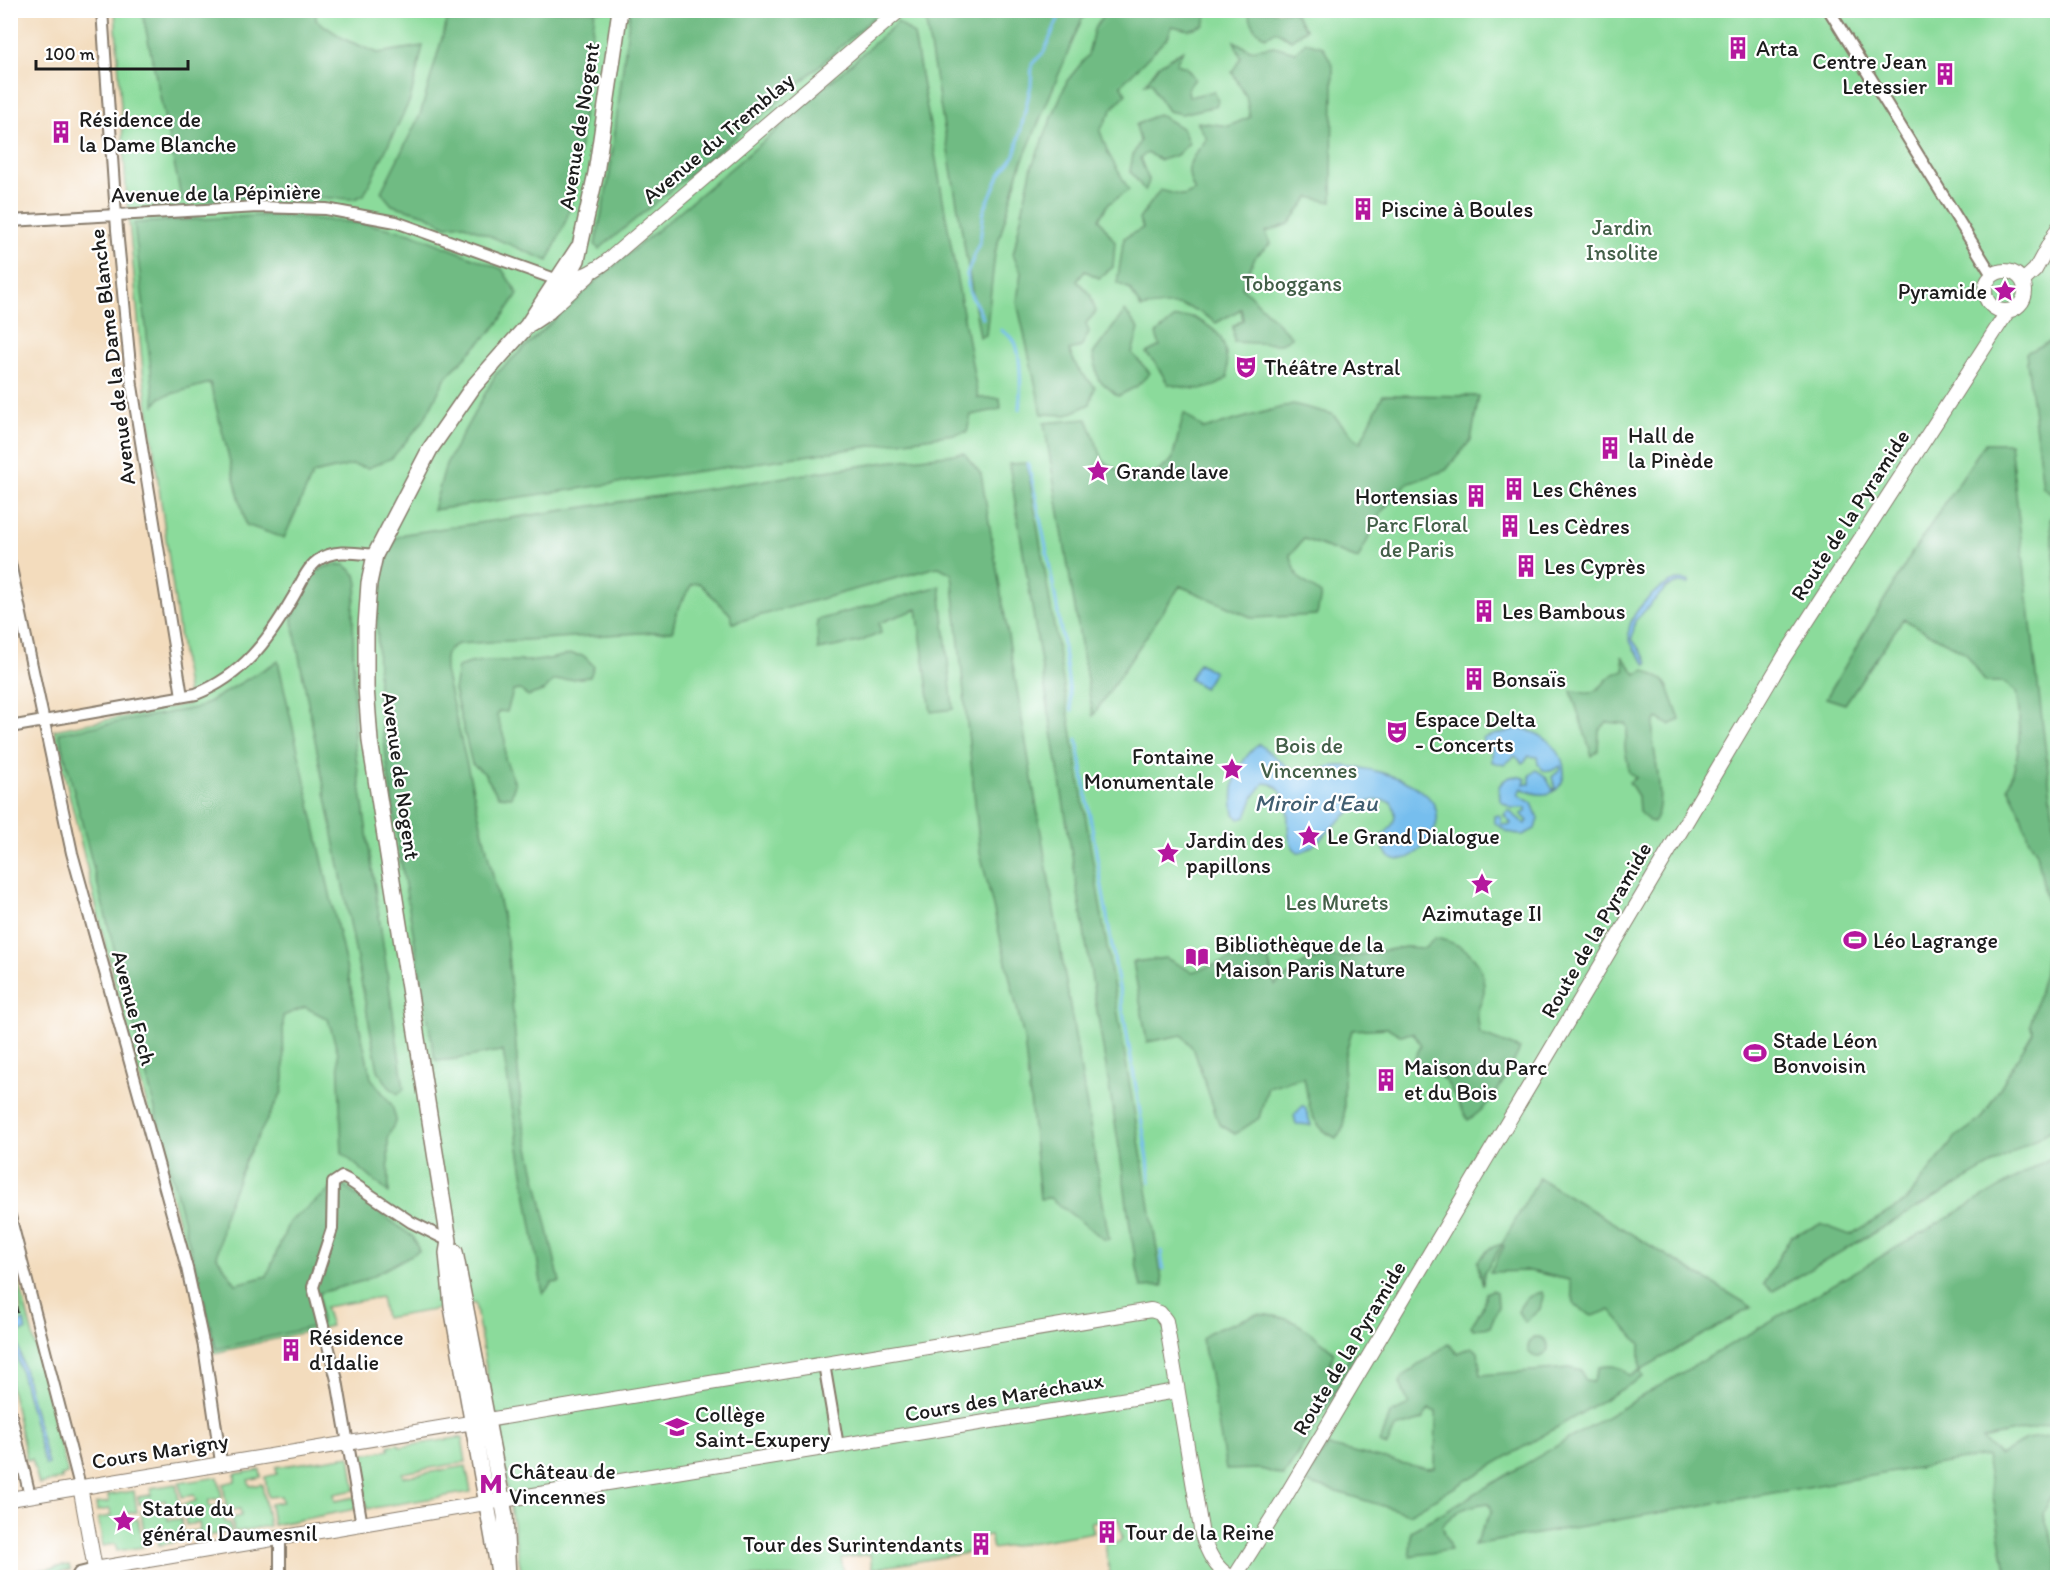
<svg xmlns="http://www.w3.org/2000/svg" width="2068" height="1588" font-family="Itim,sans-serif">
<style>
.green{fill:#8bdb9b;stroke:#547c5c;stroke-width:1.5}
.forest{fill:#70bb83;stroke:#466c50;stroke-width:1.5}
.water{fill:#76beee;stroke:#496d85;stroke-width:1.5}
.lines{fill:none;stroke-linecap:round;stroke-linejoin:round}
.stream{stroke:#76beee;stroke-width:3}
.street-casing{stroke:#887c6c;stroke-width:14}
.secondary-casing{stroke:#887c6c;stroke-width:16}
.primary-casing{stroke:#887c6c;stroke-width:18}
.street{stroke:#fff;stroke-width:10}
.secondary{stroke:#fff;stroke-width:14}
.primary{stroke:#fff;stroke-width:15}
.rail{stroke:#1c1c1c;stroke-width:3;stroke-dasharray:9 4.5;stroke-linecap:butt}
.labels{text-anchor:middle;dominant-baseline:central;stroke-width:4.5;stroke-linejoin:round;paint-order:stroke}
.poi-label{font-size:22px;fill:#1c1c1c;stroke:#fff;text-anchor:start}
.street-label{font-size:22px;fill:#1c1c1c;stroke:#fff}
.park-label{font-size:22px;fill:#435f48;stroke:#fff}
.water-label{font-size:24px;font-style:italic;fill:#405d70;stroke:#fff}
</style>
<rect width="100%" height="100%" fill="#fff"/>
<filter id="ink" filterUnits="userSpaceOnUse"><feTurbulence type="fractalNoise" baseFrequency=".0167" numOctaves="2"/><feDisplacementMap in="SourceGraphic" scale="12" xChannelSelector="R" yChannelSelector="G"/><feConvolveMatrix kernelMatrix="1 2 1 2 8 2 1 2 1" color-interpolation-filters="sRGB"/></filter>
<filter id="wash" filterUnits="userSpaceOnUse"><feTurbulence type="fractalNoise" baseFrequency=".008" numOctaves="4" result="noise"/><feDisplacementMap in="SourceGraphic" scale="24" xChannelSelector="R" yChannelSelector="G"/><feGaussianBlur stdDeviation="1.35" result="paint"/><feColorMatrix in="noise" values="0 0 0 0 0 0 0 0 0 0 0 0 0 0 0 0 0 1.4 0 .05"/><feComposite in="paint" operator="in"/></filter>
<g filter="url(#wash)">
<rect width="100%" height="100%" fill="#f3dcbd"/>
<path class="green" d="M115 11H2057V1577H1110L1105 1544 1119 1542 1122 1538 1119 1521 1115 1518 1091 1522 1094 1532 993 1549 990 1535 971 1538 972 1552 872 1569 870 1554 843 1558 841 1559 844 1574 824 1577H522L475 1303 385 1318 381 1297 325 1307 331 1326 214 1353 117 993 54 730 189 704 143 372 126 188Z
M10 1246 68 1474 61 1476 62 1479 39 1484 32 1459 27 1460 11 1389V1320L22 1316Z
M462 1437 466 1462 402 1473 403 1477 466 1466 471 1492 367 1509 357 1455 389 1450V1445L399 1444 400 1447Z
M350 1456 355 1490 334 1494 335 1501 356 1497V1509L273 1525 270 1504 282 1502 281 1496 268 1497 265 1477 277 1474 276 1467Z
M260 1470 261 1477 248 1480 250 1486 262 1484 269 1526 234 1532 232 1518 241 1516 240 1509 227 1511 223 1484 235 1481V1474Z
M218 1477 222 1498 209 1500V1507L223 1505 225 1522 230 1523 231 1532 189 1539 187 1532 200 1530 199 1523 186 1525 183 1504 196 1501 194 1495 182 1497 179 1483Z
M176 1484 181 1512 168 1514V1520L181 1519 185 1540 159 1545 158 1537 145 1539 141 1511 166 1507 165 1500 139 1504 138 1497 151 1495V1488Z
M134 1491 137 1512 124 1514 125 1521 138 1519 143 1547 117 1551 115 1544 103 1546 98 1518 111 1516 110 1509 97 1511 96 1504 109 1502 108 1495Z
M69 1565 70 1570 38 1577 34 1574V1571Z"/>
<path class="forest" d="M450 10 595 11 575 186 567 218 548 261 462 224 446 226 427 215 392 205 381 192 420 115Z
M1107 10 1208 11 1204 25 1189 30 1172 26 1168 37 1121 85 1126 94 1113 108 1100 131 1108 153 1129 190 1108 204 1099 219 1115 242 1113 267 1099 278 1085 271 1077 281 1090 294 1096 312 1086 323 1089 332 1081 347 1069 350 1078 369 1095 387 1090 404 1067 415 1042 414 1017 302 1021 272 1013 255 1032 166 1067 81 1088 55 1094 29Z
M142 11H316V20L346 40 378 53 423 46 410 100 364 195 354 199 281 196 182 201Z
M630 11V10L881 11 777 103 599 249 595 245 609 179Z
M924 11H1091L1082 19 1020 167 995 253 986 335 980 337Z
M1242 11H1293L1306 29 1291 40 1276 31 1265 37 1255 29 1248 13Z
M898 22 914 35 978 398H1000L1001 409 971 415 967 432 433 510 446 464 496 374 595 282 771 135Z
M1234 41 1250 50 1274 46 1295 52 1306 42 1323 47 1333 66 1332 202 1309 197 1289 224 1266 232 1270 244 1255 257 1242 287 1292 337 1280 344 1234 342 1233 326 1243 320 1241 309 1216 323C1188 301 1175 303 1141 308L1130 289 1117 283 1124 238 1143 228 1139 219 1160 190 1184 196 1195 191C1182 167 1191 158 1207 139L1197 122 1229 126 1250 117 1246 96 1232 72 1241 58Z
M1183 50 1176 64 1186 67 1195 79 1188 88 1189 97 1214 91 1218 100 1216 106 1182 114 1168 111 1155 92 1152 82 1145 84 1159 65Z
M1158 114 1182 128 1189 143 1177 155 1161 160 1147 153 1140 158 1149 181 1145 191 1130 171 1133 155 1140 141 1136 125Z
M272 215 368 224 410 233 502 269 518 294 497 325 446 377 424 420 392 458 368 468 352 465 313 474 284 538 246 525 210 383 161 397 155 405 134 223Z
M1125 311 1139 329 1132 353 1150 373 1136 387 1118 396 1098 379 1093 354Z
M1192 317C1226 333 1225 341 1228 377 1212 394 1188 389 1168 384L1156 364 1146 353 1160 346 1156 334 1175 318Z
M2048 342 2057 349V497L2043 487 2026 353Z
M1383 395 1479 396 1471 440 1446 470 1407 484 1383 510 1358 559 1304 539 1290 555 1298 577 1321 594 1317 615 1253 618 1180 586 1093 716 1044 423 1087 419 1103 460 1123 474H1155L1172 460 1184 413 1204 429 1293 404 1332 414 1360 443Z
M1985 443H2010L2057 849V1127L1773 1291 1763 1284 1791 1236 1821 1224 1850 1235 1904 1203 1955 1138 1981 1119 1987 1110 2033 1032 2030 1025 2044 973 2050 919 2037 853 2028 838 2019 809 2008 787C2020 756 2023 725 2016 692L2003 682H1985L1966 653 1903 619 1845 704 1826 698 1912 553Z
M964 453 981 474 1109 1239 1105 1240 1050 1198 1040 1199 1024 1038 980 852 952 574 939 567 933 568 733 623 730 614 699 583 692 584C684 597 673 616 673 631L458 644C444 650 444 657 445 671L506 931 522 1117 560 1282 552 1283 543 1294 503 1051C484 1052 452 1063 435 1060L400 856 378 698 377 593 389 552 396 538 405 534 886 462Z
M1027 463 1163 1286 1141 1287C1131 1245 1127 1202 1121 1160L1009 464Z
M2050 518 2057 525V583Z
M333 565H345L356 575 358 584 353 608 354 743 404 1089 398 1094 389 1087 378 1070 292 619C298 596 306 570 333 565Z
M940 586 953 709 931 712 917 609 879 623 881 633 859 642 818 650 817 620Z
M571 654 584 656 594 666 590 677 553 681 545 690 528 696 520 690 513 691 507 712 499 711 497 716 505 740V758L515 784 511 797 498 796 484 773 472 764 454 690 458 667C484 657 507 662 533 661 546 661 559 656 571 654Z
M1622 656 1636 674 1645 670 1663 680 1668 687 1680 720 1670 725 1657 718C1643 735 1671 792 1654 822L1649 821 1639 812 1638 796 1629 782 1636 778 1628 772C1629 762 1626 758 1625 748 1624 739 1630 733 1626 724L1607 722 1599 730 1598 751 1592 756 1571 691C1578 690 1582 694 1589 693 1607 688 1603 674 1625 671Z
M278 661 371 1078 392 1105 396 1120 388 1137 389 1193 342 1153 338 1053 328 1019 305 1007 283 1016 284 1078 282 1092 246 1159 225 1212 217 1257 236 1284 267 1276 289 1222 339 1183 413 1237 419 1251 363 1281 319 1293 321 1325 216 1349 59 733 200 707Z
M1435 938C1465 944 1485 958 1484 992 1483 998 1480 1004 1478 1010 1477 1017 1479 1026 1480 1034L1520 1049C1507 1075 1494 1105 1468 1120L1446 1081 1414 1060 1421 1045 1413 1033 1400 1035 1388 1028 1352 1030 1344 1059V1127L1336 1138C1308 1126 1309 1103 1304 1077L1268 1087 1259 1118 1235 1134 1219 1124 1194 1050 1182 1035 1147 1042 1133 962 1166 958 1192 972 1250 953 1267 954 1275 985 1304 963 1322 956 1341 958 1405 947 1425 948Z
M2057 1154V1423L1982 1439 2000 1456 2026 1439 2048 1436 2057 1442C2058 1475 2059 1485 2043 1514L2057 1553V1577H2007L1986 1456 1474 1545 1492 1511 1489 1503C1469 1505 1454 1511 1442 1526L1451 1550 1410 1556 1411 1531Z
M1539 1178 1752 1307 1640 1370 1643 1377 1409 1514 1305 1482 1327 1446 1428 1469 1435 1468 1436 1412 1429 1409 1422 1420 1395 1428 1387 1446 1380 1443 1390 1414 1409 1405 1400 1383 1403 1376 1448 1344 1457 1353 1471 1347 1478 1352 1481 1375 1569 1368 1582 1371 1585 1381 1593 1382 1599 1367C1613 1365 1621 1365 1630 1376L1640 1370V1344L1610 1310 1592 1316 1575 1306 1569 1280 1530 1271 1490 1272 1504 1246 1502 1245 1484 1273 1483 1285 1477 1262 1490 1248 1502 1244Z
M1492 1290 1497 1292 1498 1307 1490 1327 1473 1329 1471 1326 1482 1309 1486 1293Z
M1542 1292 1543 1296 1540 1309 1525 1322 1518 1312C1522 1301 1530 1294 1542 1292Z
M1257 1314C1296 1316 1305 1328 1334 1352L1330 1365 1332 1368 1343 1367 1350 1356 1358 1355 1284 1476 1261 1469 1226 1470 1210 1375 1202 1339 1210 1332Z
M1528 1347a10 10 0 1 1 20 0a10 10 0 1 1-20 0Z"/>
<path class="water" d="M1678 580 1689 581V584L1678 583 1667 587 1635 621 1632 639 1648 662 1646 664C1639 655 1630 647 1629 635 1627 614 1658 584 1678 580Z
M1199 663 1214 672 1204 688 1189 679Z
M1519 728C1583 740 1574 816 1521 788L1518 795 1532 803 1538 818 1535 829 1523 835 1508 832 1494 822V816L1498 815 1501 817V824L1510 825 1511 823 1504 815 1508 810 1525 824 1528 821 1521 814 1526 812V808H1511L1500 800 1499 786C1506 776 1515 774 1526 779L1524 784H1530V775L1536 770 1545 776 1553 790 1555 788 1552 777 1561 769 1560 766 1551 771 1543 770 1538 764 1537 757 1529 756 1523 763 1515 756 1504 765 1492 762V749L1485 748 1483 738Z
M1259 744 1302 778C1311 774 1323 767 1333 766 1361 764 1443 782 1437 821 1432 852 1385 882 1381 836 1394 828 1399 815 1391 802 1349 789 1321 853 1298 852 1277 838 1301 802 1272 784L1264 783 1254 796 1246 817 1239 819 1234 814C1229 786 1237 762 1259 744Z
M1303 1106 1305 1107 1311 1125 1296 1124 1294 1115Z
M24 1321 26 1331 15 1333 48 1464 45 1465 11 1334V1325Z"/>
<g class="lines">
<path class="stream" d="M983 318 969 291 967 274 980 241 984 210 999 176 1015 155 1031 85 1032 64 1044 52 1062 10
M1001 330C1005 333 1010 336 1013 339 1022 350 1021 394 1019 409
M1028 463C1047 545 1062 627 1072 710
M1077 739 1148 1159 1150 1182
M1161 1251 1163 1269"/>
</g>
</g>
<g filter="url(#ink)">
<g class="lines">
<g class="street-casing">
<path id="street" d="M102 10 117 230 132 386 182 696
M1829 10 1992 275
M10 221 258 207 326 209 396 222 555 279
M10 563 72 853 187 1268 204 1347 221 1462
M10 727 196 694C242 676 268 641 292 599 299 588 306 569 317 561 334 548 356 553 375 555
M10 1216 80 1486
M824 1364 838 1446
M10 1411 30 1496
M362 1525 337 1380 313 1287 332 1229 333 1183 342 1177 348 1180 411 1222 449 1241
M76 1578 79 1573 95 1569
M280 1578V1537"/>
</g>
<g class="secondary-casing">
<path id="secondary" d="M1985 291a20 20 0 1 1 40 0a20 20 0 1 1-40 0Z
M557 279C578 280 590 274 606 262L900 10
M2023 281 2035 270 2058 228
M553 307 588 276
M80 1486 95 1569 515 1498 1177 1391
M10 1499 1151 1310 1160 1313 1166 1321 1202 1535C1208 1553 1215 1568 1232 1578
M1234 1578 1284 1499 1784 657 2008 311"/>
</g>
<g class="primary-casing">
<path id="primary" d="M531 323 549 311 577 260 596 173 620 10
M455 1252 505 1515 508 1578
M500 1578 452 1307 447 1253 449 1241 370 741 366 687V627L369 583 375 555 430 449 473 387 527 326 578 248"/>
</g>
<use href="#street" class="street"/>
<use href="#secondary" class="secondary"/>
<use href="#primary" class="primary"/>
<path class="rail" d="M10 1279 17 1313"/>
</g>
</g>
<defs>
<g id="building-bare" transform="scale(1.8)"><path d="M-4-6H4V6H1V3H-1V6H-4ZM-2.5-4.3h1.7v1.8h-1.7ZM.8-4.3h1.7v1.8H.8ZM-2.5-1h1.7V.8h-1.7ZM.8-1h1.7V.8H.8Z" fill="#b5179e" stroke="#fff" stroke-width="2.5" paint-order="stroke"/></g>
<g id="sight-bare" transform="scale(1.8)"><path d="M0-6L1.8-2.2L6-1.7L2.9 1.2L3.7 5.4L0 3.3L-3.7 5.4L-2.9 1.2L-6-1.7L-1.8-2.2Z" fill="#b5179e" stroke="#fff" stroke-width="2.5" paint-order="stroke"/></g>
<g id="theatre-bare" transform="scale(1.8)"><path d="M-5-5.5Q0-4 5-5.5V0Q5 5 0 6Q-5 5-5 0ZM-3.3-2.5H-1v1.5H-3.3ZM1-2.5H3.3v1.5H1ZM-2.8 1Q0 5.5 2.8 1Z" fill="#b5179e" stroke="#fff" stroke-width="2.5" paint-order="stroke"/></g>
<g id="stadium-bare" transform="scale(1.8)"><path d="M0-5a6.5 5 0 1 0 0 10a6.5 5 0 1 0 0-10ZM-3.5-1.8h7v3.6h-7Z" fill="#b5179e" stroke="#fff" stroke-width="2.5" paint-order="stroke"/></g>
<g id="library-bare" transform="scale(1.8)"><path d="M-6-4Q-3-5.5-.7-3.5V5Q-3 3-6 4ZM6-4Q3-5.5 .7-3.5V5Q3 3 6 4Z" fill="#b5179e" stroke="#fff" stroke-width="2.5" paint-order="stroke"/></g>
<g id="school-bare" transform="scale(1.8)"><path d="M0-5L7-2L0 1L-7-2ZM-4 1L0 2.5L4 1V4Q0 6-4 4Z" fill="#b5179e" stroke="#fff" stroke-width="2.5" paint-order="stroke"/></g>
<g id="metro-bare" transform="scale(1.8)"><path d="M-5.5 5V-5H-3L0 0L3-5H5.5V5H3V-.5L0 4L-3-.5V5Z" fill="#b5179e" stroke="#fff" stroke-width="2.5" paint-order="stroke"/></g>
</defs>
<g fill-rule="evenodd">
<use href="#building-bare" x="1738" y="48"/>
<use href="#building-bare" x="1945" y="74"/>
<use href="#building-bare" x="61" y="132"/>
<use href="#building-bare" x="1363" y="209"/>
<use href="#sight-bare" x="2005" y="291"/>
<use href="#theatre-bare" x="1246" y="367"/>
<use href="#building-bare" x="1610" y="448"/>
<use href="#sight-bare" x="1098" y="471"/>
<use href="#building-bare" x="1514" y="489"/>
<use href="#building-bare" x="1476" y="496"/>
<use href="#building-bare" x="1510" y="526"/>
<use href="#building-bare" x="1526" y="566"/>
<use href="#building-bare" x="1484" y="611"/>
<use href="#building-bare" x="1474" y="679"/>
<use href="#theatre-bare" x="1397" y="732"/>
<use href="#sight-bare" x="1232" y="769"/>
<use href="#sight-bare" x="1309" y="836"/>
<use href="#sight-bare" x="1168" y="853"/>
<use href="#sight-bare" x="1482" y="884"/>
<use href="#stadium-bare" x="1855" y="940"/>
<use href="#library-bare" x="1197" y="957"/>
<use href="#stadium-bare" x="1755" y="1053"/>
<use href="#building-bare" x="1386" y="1080"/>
<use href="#building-bare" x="291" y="1350"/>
<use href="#school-bare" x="677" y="1427"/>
<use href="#metro-bare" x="491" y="1484"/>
<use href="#sight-bare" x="124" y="1521"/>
<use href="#building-bare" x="1107" y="1532"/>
<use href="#building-bare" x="981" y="1544"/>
</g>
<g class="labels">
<g class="poi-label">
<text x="1756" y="48">Arta</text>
<text x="1927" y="61" text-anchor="end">Centre Jean<tspan x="1927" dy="25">Letessier</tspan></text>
<text x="79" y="119">Résidence de<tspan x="79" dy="25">la Dame Blanche</tspan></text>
<text x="1381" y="209">Piscine à Boules</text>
<text x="1987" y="291" text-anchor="end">Pyramide</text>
<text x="1264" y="367">Théâtre Astral</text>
<text x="1628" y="435">Hall de<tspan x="1628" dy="25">la Pinède</tspan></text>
<text x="1116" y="471">Grande lave</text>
<text x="1532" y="489">Les Chênes</text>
<text x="1458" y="496" text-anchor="end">Hortensias</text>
<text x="1528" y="526">Les Cèdres</text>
<text x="1544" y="566">Les Cyprès</text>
<text x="1502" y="611">Les Bambous</text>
<text x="1492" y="679">Bonsaïs</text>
<text x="1415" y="719">Espace Delta<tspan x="1415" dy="25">- Concerts</tspan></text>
<text x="1214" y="756" text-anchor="end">Fontaine<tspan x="1214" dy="25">Monumentale</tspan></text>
<text x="1327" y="836">Le Grand Dialogue</text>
<text x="1186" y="840">Jardin des<tspan x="1186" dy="25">papillons</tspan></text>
<text x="1482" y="913" text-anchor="middle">Azimutage II</text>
<text x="1873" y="940">Léo Lagrange</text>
<text x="1215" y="944">Bibliothèque de la<tspan x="1215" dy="25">Maison Paris Nature</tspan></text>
<text x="1773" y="1040">Stade Léon<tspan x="1773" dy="25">Bonvoisin</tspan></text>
<text x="1404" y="1067">Maison du Parc<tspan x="1404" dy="25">et du Bois</tspan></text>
<text x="309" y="1337">Résidence<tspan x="309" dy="25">d'Idalie</tspan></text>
<text x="695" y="1414">Collège<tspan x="695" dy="25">Saint-Exupery</tspan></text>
<text x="509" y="1471">Château de<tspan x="509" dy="25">Vincennes</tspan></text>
<text x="142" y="1508">Statue du<tspan x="142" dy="25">général Daumesnil</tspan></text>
<text x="1125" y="1532">Tour de la Reine</text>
<text x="963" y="1544" text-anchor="end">Tour des Surintendants</text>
</g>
<g class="street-label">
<text transform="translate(579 126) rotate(-81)">Avenue de Nogent</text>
<text transform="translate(718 138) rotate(-40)">Avenue du Tremblay</text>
<text transform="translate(216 193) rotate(-1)">Avenue de la Pépinière</text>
<text transform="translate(112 357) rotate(-97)">Avenue de la Dame Blanche</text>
<text transform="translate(1850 515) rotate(-57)">Route de la Pyramide</text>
<text transform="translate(401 776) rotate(82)">Avenue de Nogent</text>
<text transform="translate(1596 930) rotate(-60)">Route de la Pyramide</text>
<text transform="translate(134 1008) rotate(75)">Avenue Foch</text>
<text transform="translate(1349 1348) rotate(-59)">Route de la Pyramide</text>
<text transform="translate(1004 1397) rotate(-10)">Cours des Maréchaux</text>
<text transform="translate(160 1451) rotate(-9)">Cours Marigny</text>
</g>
<g class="park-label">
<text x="1622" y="227">Jardin<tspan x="1622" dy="25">Insolite</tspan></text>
<text x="1292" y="283">Toboggans</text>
<text x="1417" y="524">Parc Floral<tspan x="1417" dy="25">de Paris</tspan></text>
<text x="1309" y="745">Bois de<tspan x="1309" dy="25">Vincennes</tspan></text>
<text x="1337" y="902">Les Murets</text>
</g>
<g class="water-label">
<text x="1316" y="802">Miroir d'Eau</text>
</g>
</g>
<rect width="2068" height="1588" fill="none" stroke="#fff" stroke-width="36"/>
<path d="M36 60v9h152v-9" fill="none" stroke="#1c1c1c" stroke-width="3"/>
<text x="45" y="60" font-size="18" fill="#1c1c1c" stroke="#ffffff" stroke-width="4.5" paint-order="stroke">100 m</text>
</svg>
